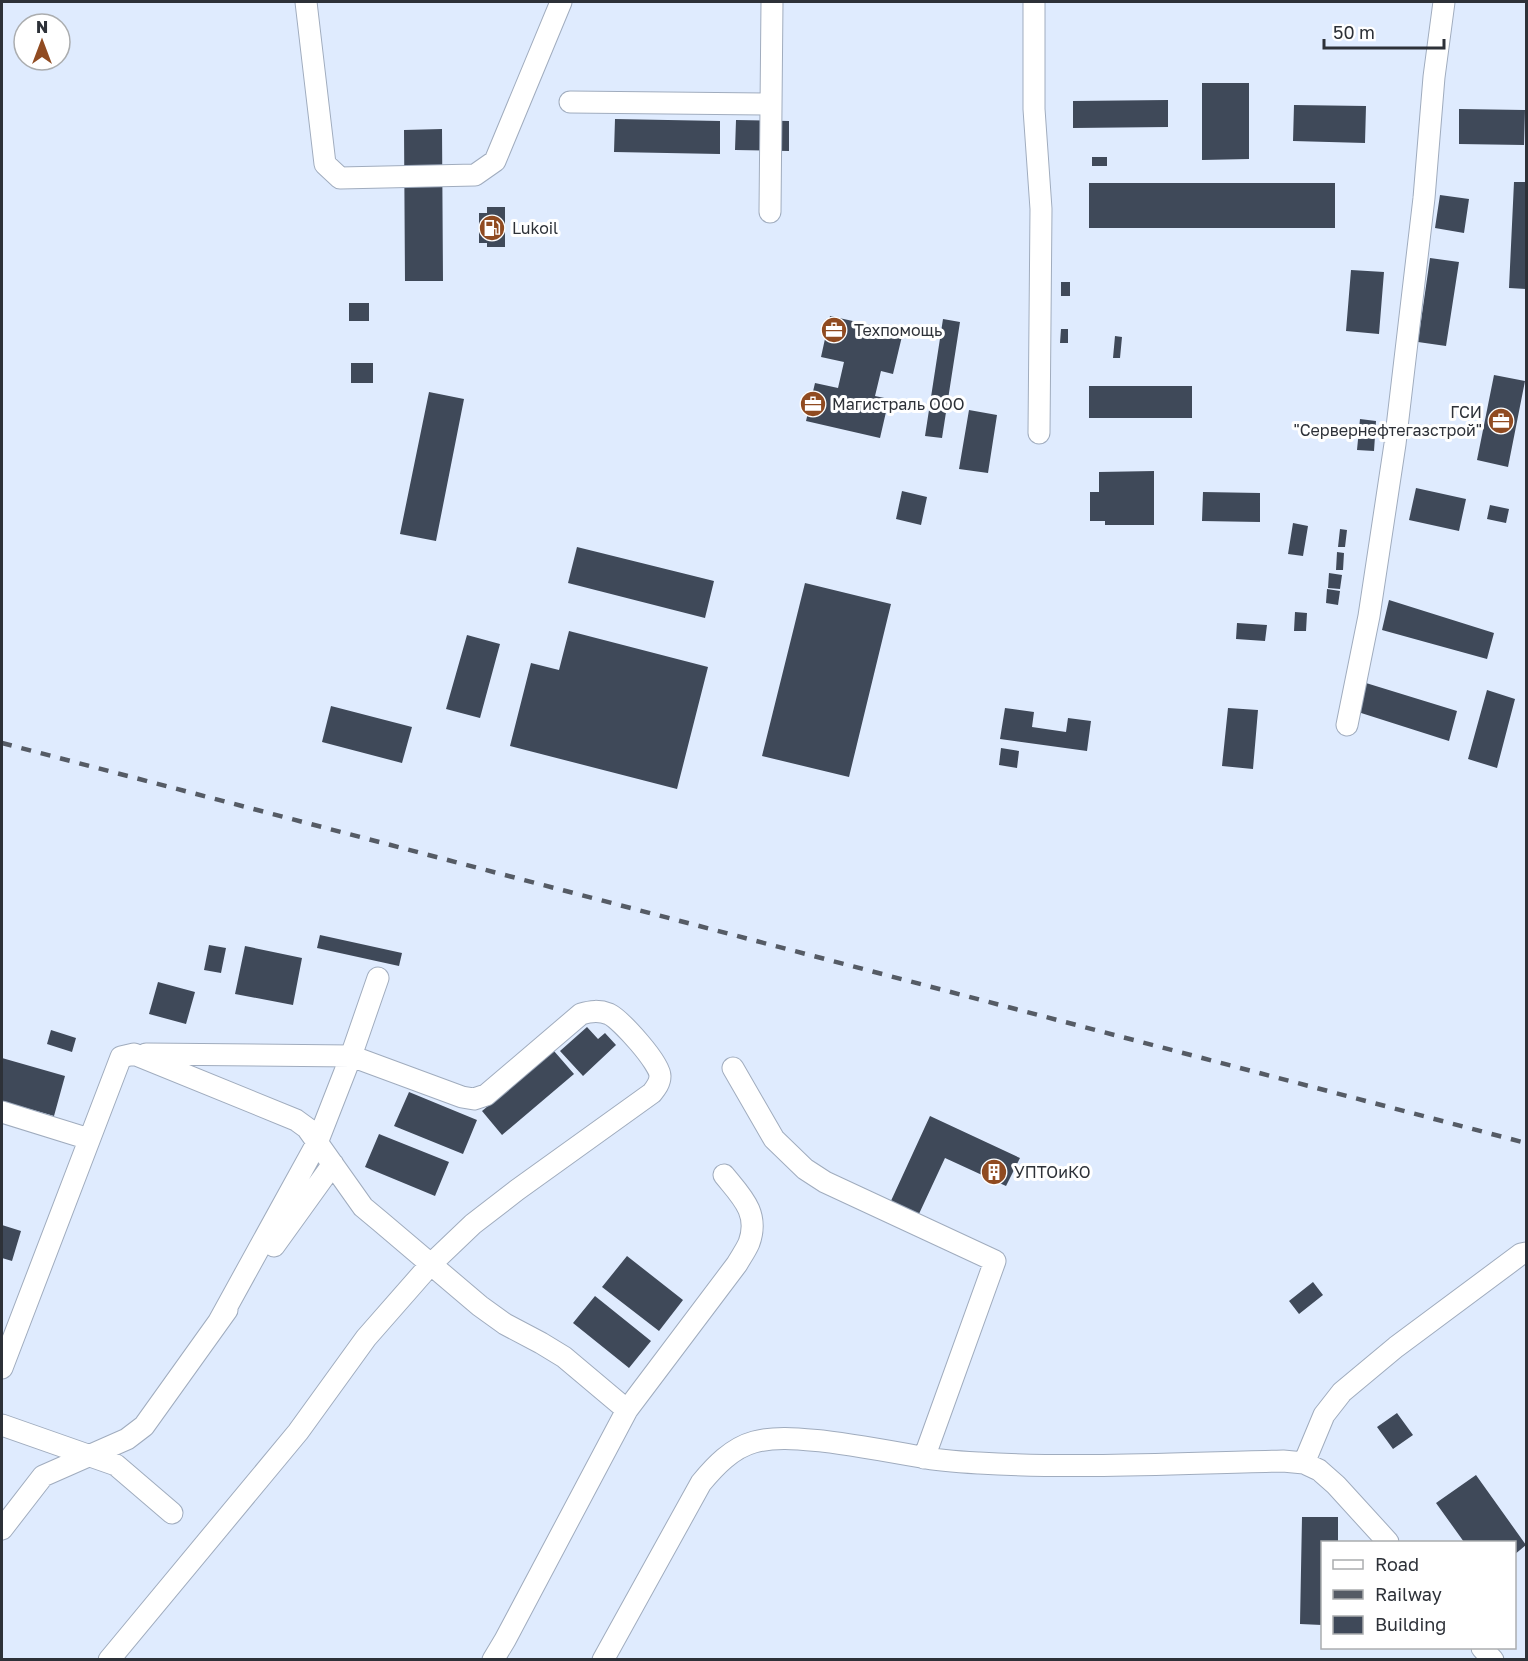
<svg xmlns="http://www.w3.org/2000/svg" width="1528" height="1661" font-family="'Golos Text',sans-serif">
<style>
.building{fill:#3f4959}
.lines{fill:none;stroke-linecap:round;stroke-linejoin:round}
.minor-casing{stroke:#a0acbe;stroke-width:23}
.minor{stroke:#fff;stroke-width:21}
.rail{stroke:#555b65;stroke-width:4.5;stroke-dasharray:10 10;stroke-linecap:butt}
.labels{text-anchor:middle;dominant-baseline:central;stroke-width:6;stroke-linejoin:round;paint-order:stroke}
.poi-label{font-size:16px;fill:#2d3138;stroke:#fff;text-anchor:start}
</style>
<rect width="100%" height="100%" fill="#dfebfe"/>
<path class="building" d="M1202 83H1249V159L1202 160Z
M1168 100V127L1073 128V101Z
M1294 105 1366 106 1365 143 1293 141Z
M1459 109 1525 110 1524 145 1459 144Z
M615 119 720 121V154L614 152Z
M736 120 789 121V151L735 150Z
M442 129 443 281H405L404 130Z
M1092 157H1107V166H1092Z
M1514 182H1526V289L1509 288Z
M1089 183H1335V228H1089Z
M1440 195 1469 199 1464 233 1435 228Z
M487 207H505V247H487V243H479V213H487Z
M1430 258 1459 262 1446 346 1418 342Z
M1351 270 1384 272 1379 334 1346 331Z
M1061 282H1070V296H1061Z
M349 303H369V321H349Z
M830 316 903 332 893 374 881 371 875 396 889 399 880 438 806 421 815 383 838 388 844 362 821 357Z
M943 319 960 322 942 438 925 436Z
M1061 329H1068V343H1060Z
M1115 336 1122 337 1120 358H1113Z
M351 363H373V383H351Z
M1494 375 1525 381 1508 467 1477 460Z
M1089 386H1192V418H1089Z
M429 392 464 399 436 541 400 534Z
M969 410 997 415 988 473 959 469Z
M1360 419 1376 421 1374 451 1357 450Z
M1154 471V525H1105V521H1090V492H1099V472Z
M1416 488 1466 499 1459 531 1409 520Z
M902 491 927 497 921 525 896 519Z
M1203 492 1260 493V522L1202 521Z
M1490 505 1509 509 1506 523 1487 519Z
M1293 523 1308 526 1303 556 1288 554Z
M1340 529 1347 530 1345 547H1338Z
M577 547 714 581 705 618 568 583Z
M1337 552 1344 553 1343 570H1336Z
M1329 573 1342 575 1340 589 1328 588Z
M805 583 891 604 849 777 762 756Z
M1327 589 1340 591 1338 605 1326 603Z
M1389 600 1494 633 1487 659 1382 630Z
M1295 612 1307 613 1306 631H1294Z
M1237 623 1267 625 1265 641 1236 639Z
M569 631 708 667 677 789 510 746 531 663 559 670Z
M467 635 500 644 480 718 446 709Z
M1366 683 1457 711 1449 741 1358 712Z
M1487 690 1515 699 1497 768 1468 759Z
M331 706 412 727 402 763 322 742Z
M1005 708 1034 712 1032 727 1066 732 1068 718 1091 721 1087 751 1000 739Z
M1228 708 1258 710 1253 769 1222 766Z
M1001 748 1019 751 1017 768 999 765Z
M320 935 402 953 399 966 317 948Z
M209 945 226 948 221 973 204 970Z
M245 946 302 958 293 1005 235 994Z
M158 982 195 992 186 1024 149 1014Z
M587 1027 598 1039 605 1033 616 1045 583 1076 560 1051Z
M51 1030 76 1038 72 1052 47 1044Z
M554 1051 574 1074 502 1135 482 1111Z
M2 1058 65 1076 54 1116 2 1101Z
M409 1092 477 1120 463 1154 394 1126Z
M930 1116 1020 1158 1006 1186 945 1158 918 1216 890 1203Z
M379 1134 449 1162 435 1196 365 1167Z
M2 1225 21 1231 12 1261 2 1258Z
M627 1256 683 1300 659 1331 602 1287Z
M1313 1282 1323 1295 1299 1314 1289 1301Z
M595 1296 651 1341 629 1368 573 1323Z
M1397 1413 1413 1435 1393 1449 1377 1427Z
M1476 1475 1526 1545 1514 1555V1542H1464L1436 1503Z
M1302 1517H1338V1542H1322V1625L1300 1624Z"/>
<g class="lines">
<g class="minor-casing">
<path id="minor" d="M306 2 325 164 340 178 475 175 495 161 561 2
M1034 2V109L1041 209 1039 433
M570 102 771 104
M770 212 772 2
M1347 725 1369 616 1395 444 1424 198 1434 77 1444 2
M146 1054 351 1056 378 978
M733 1068 774 1139 805 1169 825 1182 995 1261 924 1458
M2 1112 89 1139
M274 1246 333 1164
M2 1368 121 1057 134 1054 296 1120 307 1128 363 1207 381 1222 480 1306 505 1324 541 1343 564 1357 627 1410
M2 1425 116 1465 172 1513
M1304 1463 1324 1415 1342 1392 1396 1347 1521 1254 1526 1253
M2 1529 43 1476 127 1439 144 1426 227 1310
M1482 1648 1493 1660
M109 1660 298 1432 366 1338 430 1265 473 1224 517 1190 652 1093C656 1088 660 1083 660 1076 660 1063 621 1020 609 1014 599 1010 591 1011 581 1014L486 1095 474 1099 462 1097 351 1056 317 1143 219 1321
M493 1660 505 1640 627 1410 737 1264C741 1257 746 1250 749 1243 760 1213 741 1196 724 1175
M603 1660 701 1483C715 1466 732 1448 754 1442 776 1436 800 1439 822 1441 855 1445 888 1451 921 1457 940 1461 960 1462 979 1463 1080 1469 1182 1463 1283 1461L1304 1463 1319 1470 1336 1485 1388 1542"/>
</g>
<use href="#minor" class="minor"/>
<path class="rail" d="M2 743 1526 1143"/>
</g>
<defs>
<g id="fuel-disc" transform="scale(1.35)"><circle r="9.5" fill="#904b21" stroke="#fff"/><path d="M-5.5-6h7V0h2V4h1.3V-2.5L3-4.5l.8-.8L6-3V5H2.5V1h-1V6h-7ZM-4.2-4.7v3.2H.2V-4.7Z" fill="#fff"/></g>
<g id="office-disc" transform="scale(1.35)"><circle r="9.5" fill="#904b21" stroke="#fff"/><path d="M-6-3h4V-5.5h4V-3h4V5H-6ZM-1-4.5V-3h2v-1.5ZM-6 0V1H6V0Z" fill="#fff"/></g>
<g id="building-disc" transform="scale(1.35)"><circle r="9.5" fill="#904b21" stroke="#fff"/><path d="M-4-6H4V6H1V3H-1V6H-4ZM-2.5-4.3h1.7v1.8h-1.7ZM.8-4.3h1.7v1.8H.8ZM-2.5-1h1.7V.8h-1.7ZM.8-1h1.7V.8H.8Z" fill="#fff"/></g>
</defs>
<g fill-rule="evenodd">
<use href="#fuel-disc" x="492" y="228"/>
<use href="#office-disc" x="834" y="330"/>
<use href="#office-disc" x="813" y="404"/>
<use href="#office-disc" x="1501" y="421"/>
<use href="#building-disc" x="994" y="1172"/>
</g>
<g class="labels">
<g class="poi-label">
<text x="512" y="228">Lukoil</text>
<text x="854" y="330">Техпомощь</text>
<text x="832" y="404">Магистраль ООО</text>
<text x="1482" y="412" text-anchor="end">ГСИ<tspan x="1482" dy="18">"Сервернефтегазстрой"</tspan></text>
<text x="1014" y="1172">УПТОиКО</text>
</g>
</g>
<rect width="1528" height="1661" fill="none" stroke="#2d3138" stroke-width="6"/>
<rect x="1321" y="1541" width="195" height="108" fill="#ffffff" stroke="#abadaf" stroke-width="1.5"/>
<rect x="1333" y="1560" width="30" height="9" fill="#ffffff" stroke="#abadaf" stroke-width="1.5"/>
<text x="1375" y="1571" font-size="18" fill="#2d3138">Road</text>
<rect x="1333" y="1590" width="30" height="9" fill="#555b65" stroke="#abadaf" stroke-width="1.5"/>
<text x="1375" y="1601" font-size="18" fill="#2d3138">Railway</text>
<rect x="1333" y="1616" width="30" height="18" fill="#3f4959" stroke="#abadaf" stroke-width="1.5"/>
<text x="1375" y="1631" font-size="18" fill="#2d3138">Building</text>
<g transform="translate(42 42)"><circle r="28" fill="#ffffff" stroke="#abadaf" stroke-width="1.5"/>
<path d="M0-4.5L10 22L0 15L-10 22Z" fill="#904b21"/>
<text y="-9" font-size="16" font-weight="bold" text-anchor="middle" fill="#2d3138">N</text>
</g>
<path d="M1324 39v9h120v-9" fill="none" stroke="#2d3138" stroke-width="3"/>
<text x="1333" y="39" font-size="18" fill="#2d3138" stroke="#ffffff" stroke-width="4.5" paint-order="stroke">50 m</text>
</svg>
